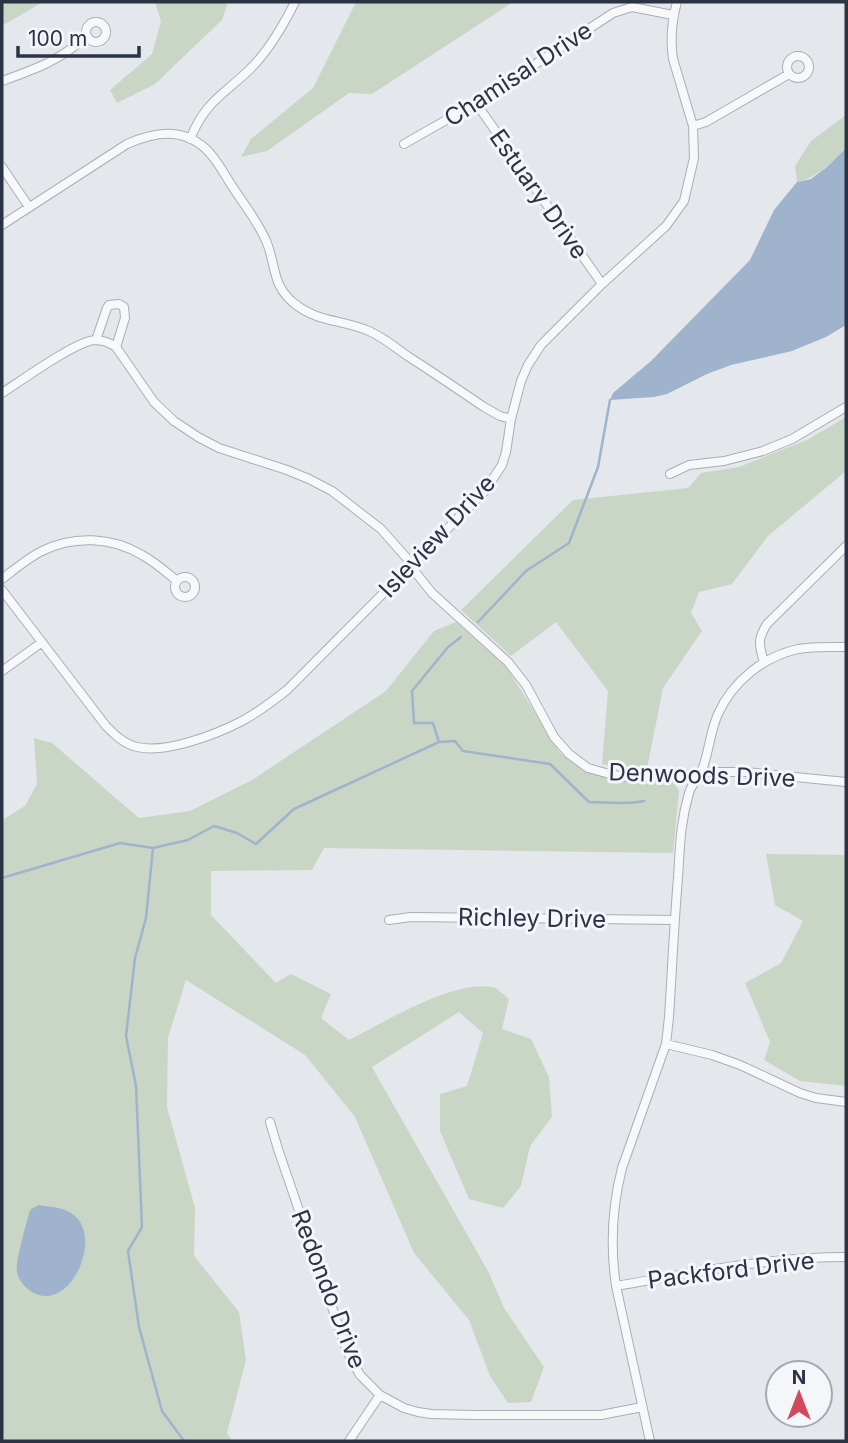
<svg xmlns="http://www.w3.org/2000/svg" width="848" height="1443" font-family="Inter,sans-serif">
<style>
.green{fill:#c9d6c5}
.water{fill:#9fb4cc}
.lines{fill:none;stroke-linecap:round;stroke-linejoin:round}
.stream{stroke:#9fb4cc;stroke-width:2.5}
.street-casing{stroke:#a9aeb7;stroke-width:10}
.street{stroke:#f7f8fa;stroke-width:8}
.labels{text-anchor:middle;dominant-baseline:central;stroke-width:6;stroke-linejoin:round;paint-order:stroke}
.street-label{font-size:24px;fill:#2b3445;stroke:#f4f6f9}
</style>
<rect width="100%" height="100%" fill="#e4e7ec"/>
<path class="green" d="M2 2H43L2 26Z
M155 2H228L222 20 155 84 117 103 110 90 152 54 161 21Z
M356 2H513L372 94 349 93 267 151 241 157 251 139 313 88Z
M846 115V148C831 163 818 177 797 182L795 166 811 141Z
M846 417V471L768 536 732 584 699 592 691 613 702 631 663 688 647 769 621 768 602 764 608 691 556 622 511 656 461 610 573 500 688 488 701 473 739 467 809 439Z
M456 622 507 668 560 753 576 764 597 775 624 781 653 779 673 781 679 791 673 853 324 848 312 870 211 871V915L276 983 291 974 331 994 321 1018 349 1040C385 1022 452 980 492 987 498 988 504 995 509 999L502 1029 531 1039 549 1077 552 1117 530 1146 521 1186 503 1208 469 1199 440 1131V1094L467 1086 483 1033 459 1012 372 1067 489 1273 504 1308 544 1367 531 1402 508 1403 490 1376 469 1320 414 1253 355 1117 305 1055 186 980 168 1038 167 1107 195 1208 194 1256 239 1312 246 1360 227 1433 232 1441H2V820L25 806 37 784 34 738 52 743 139 818 190 811 252 780 386 691 434 631Z
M766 854 846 855V1086L800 1081 764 1060 770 1042 745 983 781 963 803 921 775 905Z"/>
<path class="water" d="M846 148V325L826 337 792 351 731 365 707 374 667 394 654 397 610 400 613 393 651 361 750 260 774 210 797 182 811 179 828 166Z
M39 1205C49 1207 62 1207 71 1213 107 1235 68 1319 29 1290 24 1286 18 1279 17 1272 15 1261 26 1226 29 1213L31 1209Z"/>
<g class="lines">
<path class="stream" d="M478 622 526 571 569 543 598 467 610 400
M439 742 455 741 463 751 550 764 589 802C608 802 626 805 644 801
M153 848 146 918 135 958 126 1036 136 1086 142 1227 128 1251 139 1327 162 1411 184 1441
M2 878 120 843 153 848 188 840 214 826 237 833 256 844 294 809 439 742 433 723H414L412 691 448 647 461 637"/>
<g class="street-casing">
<path id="street" d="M86 32a10 10 0 1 1 20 0a10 10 0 1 1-20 0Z
M787 67a11 11 0 1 1 22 0a11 11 0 1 1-22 0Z
M2 81C33 70 62 60 86 36
M476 103 602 284
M693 126 706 122 789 74
M190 139C206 101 222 96 249 70 269 51 283 26 295 2
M404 144 476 103 613 13 632 7 673 15
M2 167 29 207
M2 225 127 144C154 132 182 127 206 149 217 159 225 176 234 189 245 206 259 223 267 243 276 266 272 286 295 304 319 323 342 319 369 331 383 337 396 348 409 357 434 373 459 390 484 407L500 416 511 419
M96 340 107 308 109 305 119 304 124 307 125 318 116 347
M2 393C21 381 76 341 95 340 103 340 110 343 116 347L154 402 174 421 198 437 219 448 287 470 309 479 332 491 381 529 412 564 416 573 432 593 508 662 526 685 554 737 569 754 588 768 613 775 629 777 686 775 701 772H745L846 782
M670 474 689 465 724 461 763 451 792 439 846 407
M175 587a10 10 0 1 1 20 0a10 10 0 1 1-20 0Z
M2 579C15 569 28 558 42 551 74 535 112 537 142 555 155 562 166 572 177 581
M2 590 106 726C115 735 124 744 137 747 166 754 217 734 242 721 259 712 273 701 287 690L485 491 502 465 506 452 511 419 521 381 528 365 541 345 602 284 666 226 684 201 694 158 693 126 673 59C670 39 672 20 677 2
M764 662C759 645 757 640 767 624L846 546
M2 671 41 643
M389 920 411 917 675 920
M666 1044 712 1055 740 1065 800 1093 816 1098 846 1102
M270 1122 278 1149 347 1351 360 1375 380 1395 404 1408 418 1412 431 1414 474 1415H601L642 1407
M616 1286C692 1273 768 1257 846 1257
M349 1441 380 1395
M650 1441 616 1286C610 1245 612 1207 622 1168L666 1044 669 1017C672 971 674 924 678 878 680 847 680 824 689 793 692 783 698 779 702 770 709 752 710 732 718 714 733 681 763 657 798 649 814 646 830 647 846 647"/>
</g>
<use href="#street" class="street"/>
</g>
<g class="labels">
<g class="street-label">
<text transform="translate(518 74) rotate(-33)">Chamisal Drive</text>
<text transform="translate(539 194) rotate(55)">Estuary Drive</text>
<text transform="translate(437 536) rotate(-47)">Isleview Drive</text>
<text transform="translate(702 775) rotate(2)">Denwoods Drive</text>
<text transform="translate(532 918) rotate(1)">Richley Drive</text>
<text transform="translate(731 1270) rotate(-7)">Packford Drive</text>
<text transform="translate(329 1289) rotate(69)">Redondo Drive</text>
</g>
</g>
<rect width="848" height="1443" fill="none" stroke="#2b3445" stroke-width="7"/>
<g transform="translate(799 1394)"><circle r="33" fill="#f4f6f9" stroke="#a4a8b1" stroke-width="2"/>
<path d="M0-5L12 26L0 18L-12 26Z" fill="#d1495b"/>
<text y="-10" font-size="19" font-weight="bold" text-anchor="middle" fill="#2b3445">N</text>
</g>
<path d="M18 46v10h121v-10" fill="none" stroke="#2b3445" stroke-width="3.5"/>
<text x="28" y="46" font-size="21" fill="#2b3445" stroke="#f4f6f9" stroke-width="5" paint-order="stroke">100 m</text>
</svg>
